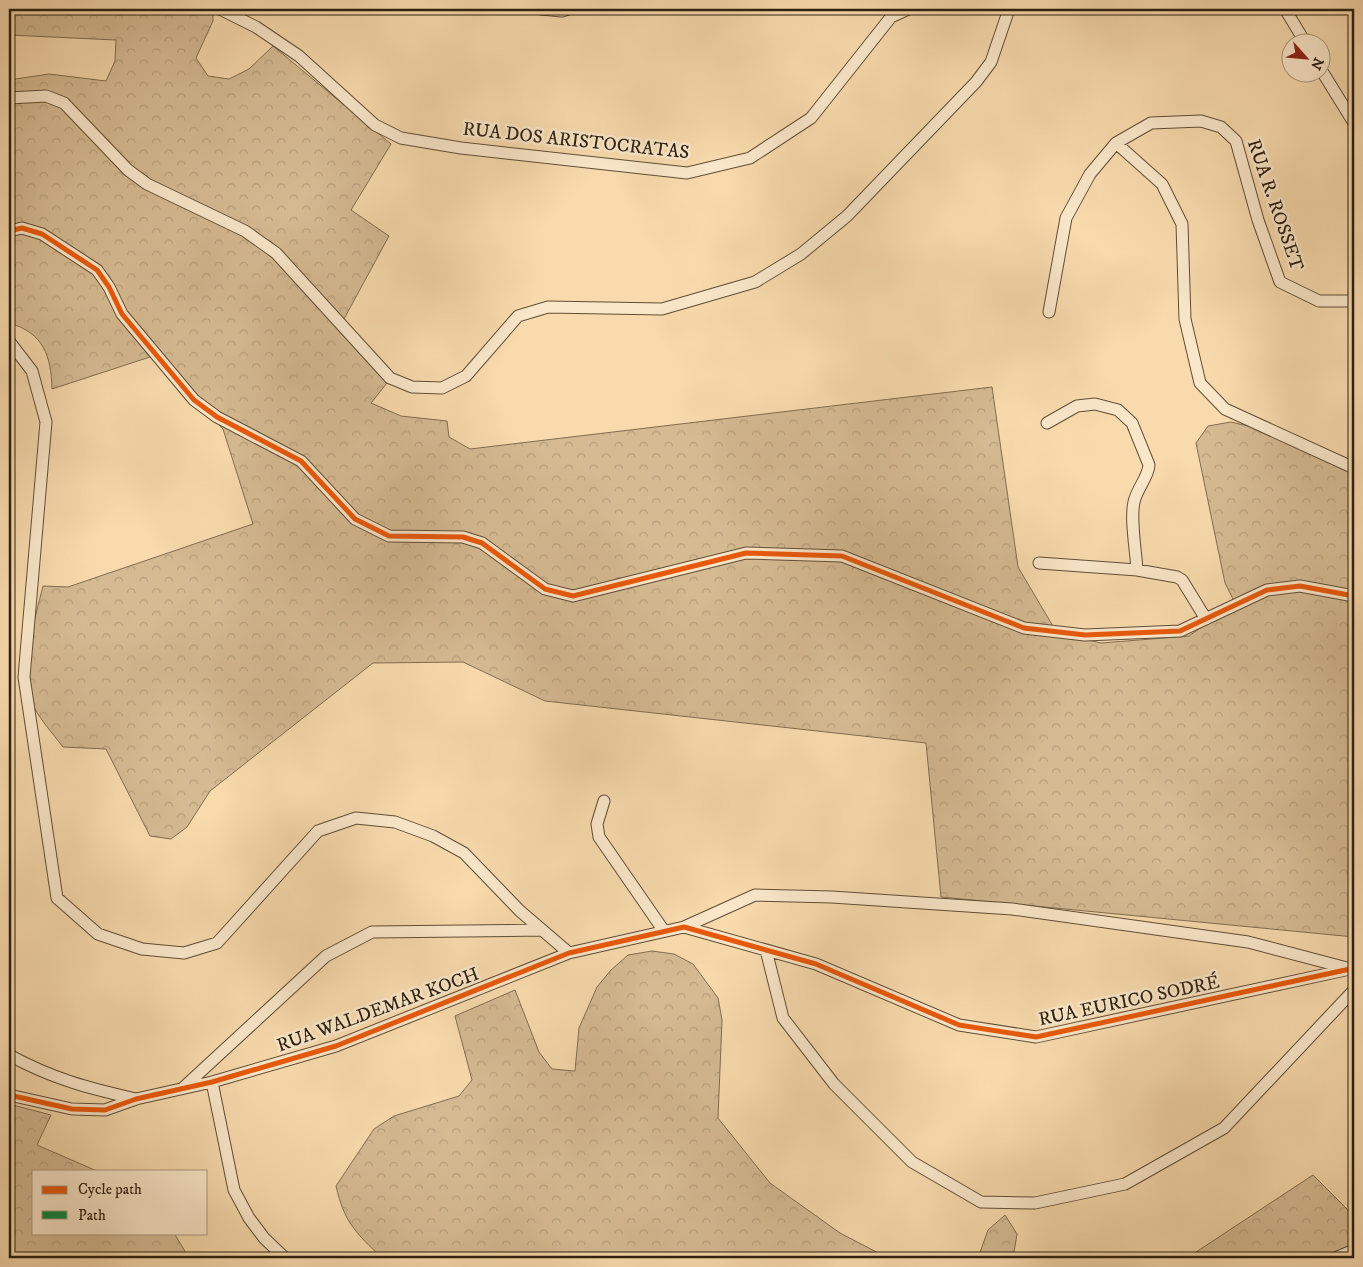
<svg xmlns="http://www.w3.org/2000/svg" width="1363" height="1267" font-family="'IM FELL DW Pica',serif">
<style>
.forest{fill:url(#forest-crowns);stroke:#806d51}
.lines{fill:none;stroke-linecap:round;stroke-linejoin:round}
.minor-casing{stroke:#5f4e37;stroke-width:13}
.minor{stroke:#fae7ca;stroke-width:11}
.quiet{stroke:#00873e;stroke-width:4;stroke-dasharray:8 4;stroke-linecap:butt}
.cycleway-casing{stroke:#fae7ca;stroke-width:8}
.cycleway{stroke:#e8590c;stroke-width:5}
.labels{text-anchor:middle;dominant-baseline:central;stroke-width:5;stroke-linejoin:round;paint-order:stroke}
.street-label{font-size:19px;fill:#2c2010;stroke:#fae7ca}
</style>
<defs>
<pattern id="forest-crowns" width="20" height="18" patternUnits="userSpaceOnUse" patternTransform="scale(1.25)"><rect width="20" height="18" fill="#d5ba92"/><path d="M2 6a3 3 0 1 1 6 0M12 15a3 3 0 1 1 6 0" fill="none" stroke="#b7a07d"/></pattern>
</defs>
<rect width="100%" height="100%" fill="#f8daad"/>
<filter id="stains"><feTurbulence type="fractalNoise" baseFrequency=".004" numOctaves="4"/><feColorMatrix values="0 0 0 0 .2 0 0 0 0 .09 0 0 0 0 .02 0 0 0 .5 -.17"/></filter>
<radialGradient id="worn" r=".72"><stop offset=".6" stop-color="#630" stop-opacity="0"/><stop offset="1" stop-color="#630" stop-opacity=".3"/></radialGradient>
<path class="forest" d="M9 9H213V21L196 58 208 76 229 79 249 69 273 46 391 144 351 210 389 236 338 330 387 383 371 403 401 416 447 421 449 437 470 449 992 387 1018 567 1057 633 1101 643 1189 636 1235 603 1225 583 1196 443 1208 426 1231 422 1252 427 1354 471V937L941 897 926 743 545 701 463 662 373 663 210 791 187 827 171 839 150 836 106 749 63 747C54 735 36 715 32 702 21 665 34 622 43 586L68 587 253 524 223 429 153 356 52 389C51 356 44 333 9 323V80L49 74 106 81 115 61 116 40 9 35Z
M652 951 674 954 693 964 718 998 722 1020 718 1118 770 1183 840 1233 888 1258H382C356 1233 344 1222 336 1186L374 1129 394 1116 459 1096 472 1080 455 1016 515 990 539 1052 552 1069 575 1071 579 1028 597 987 611 970 628 955Z
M9 1104 51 1115 37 1145 97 1171H34V1233H174L189 1258H9Z
M1313 1175 1354 1216V1258H1187Z
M1005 1215 1017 1234 1013 1258H978L988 1230Z"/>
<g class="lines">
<g class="minor-casing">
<path id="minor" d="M220 9 256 27 299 56 375 125 401 138 461 148 687 173 750 158 811 118 891 17 908 9
M541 9 562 11 568 9
M1285 9 1305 42
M1320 68 1354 123
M9 98 46 96 64 103 128 170 147 184 245 231 276 253 390 378 412 387 442 388 466 376 518 316 548 307 662 309 755 282 801 254 847 216 976 82 991 62 1009 9
M1116 143 1162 184 1182 224 1185 319 1200 383 1225 409 1354 468
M9 231 22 228 42 234 97 270 109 287 122 314 194 400 217 417 301 461 355 519 389 536 463 537 482 543 545 589 573 596 746 553 842 556 1024 628 1085 635 1180 631 1267 590 1300 586 1354 596
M1049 312 1066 218 1090 174 1116 143 1151 123 1201 121 1221 127 1236 141 1258 220 1280 282 1319 301H1354
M9 341 32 371 46 422 24 677 57 898 98 934 142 949 184 953 217 943 318 831 356 818 395 822 433 836 464 853 520 911 569 953
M1047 423 1077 406 1095 404 1118 410 1132 423 1149 465C1148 478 1137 488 1134 502 1130 519 1136 551 1137 570
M1039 563 1137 570 1177 577 1182 580 1206 619
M604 801 597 824 599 837 664 931
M684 927 755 895 832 897 1012 909 1248 942 1347 968
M766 950 783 1018 834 1084 912 1162 981 1202 1035 1203 1125 1184 1224 1128 1354 990
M9 1055C53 1079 88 1088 136 1099
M212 1082 234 1190 249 1218 264 1238 285 1258
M184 1087 326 956 372 932 542 930
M9 1095 72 1109 105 1110 136 1099 212 1082 336 1046 569 953 684 927 816 964 959 1025 1036 1037 1350 969
M1335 1258 1354 1250"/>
</g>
<use href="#minor" class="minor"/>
<path class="quiet" d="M541 9 562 11 568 9"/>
<g class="cycleway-casing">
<path id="cycleway" d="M9 231 22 228 42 234 97 270 109 287 122 314 194 400 217 417 301 461 355 519 389 536 463 537 482 543 545 589 573 596 746 553 842 556 1024 628 1085 635 1180 631 1267 590 1300 586 1354 596
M9 1095 72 1109 105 1110 136 1099 212 1082 336 1046 569 953 684 927 816 964 959 1025 1036 1037 1350 969"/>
</g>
<use href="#cycleway" class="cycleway"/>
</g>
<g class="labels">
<g class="street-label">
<text transform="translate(576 141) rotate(6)">RUA DOS ARISTOCRATAS</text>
<text transform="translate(1275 205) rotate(71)">RUA R. ROSSET</text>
<text transform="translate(1129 1001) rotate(-12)">RUA EURICO SODRÉ</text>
<text transform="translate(378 1010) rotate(-20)">RUA WALDEMAR KOCH</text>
</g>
</g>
<rect width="1363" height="1267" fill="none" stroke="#f8daad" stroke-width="30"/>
<rect x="10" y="10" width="1343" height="1247" fill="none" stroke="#2c2010" stroke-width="2.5"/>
<rect x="15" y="15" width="1333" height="1237" fill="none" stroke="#2c2010"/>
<rect x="32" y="1170" width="175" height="65" fill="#fae7ca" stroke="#a89780"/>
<rect x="42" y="1186" width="25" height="8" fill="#e8590c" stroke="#a89780"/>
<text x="78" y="1194" font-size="15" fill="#2c2010">Cycle path</text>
<rect x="42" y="1211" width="25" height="8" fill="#00873e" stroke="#a89780"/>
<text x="78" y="1220" font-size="15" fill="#2c2010">Path</text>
<g transform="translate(1306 58) rotate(117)"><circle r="24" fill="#fae7ca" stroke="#a89780"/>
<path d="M0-4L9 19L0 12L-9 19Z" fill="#8f2418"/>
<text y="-8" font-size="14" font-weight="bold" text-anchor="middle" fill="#2c2010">N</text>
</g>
<rect width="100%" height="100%" filter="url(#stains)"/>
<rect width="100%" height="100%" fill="url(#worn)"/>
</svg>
